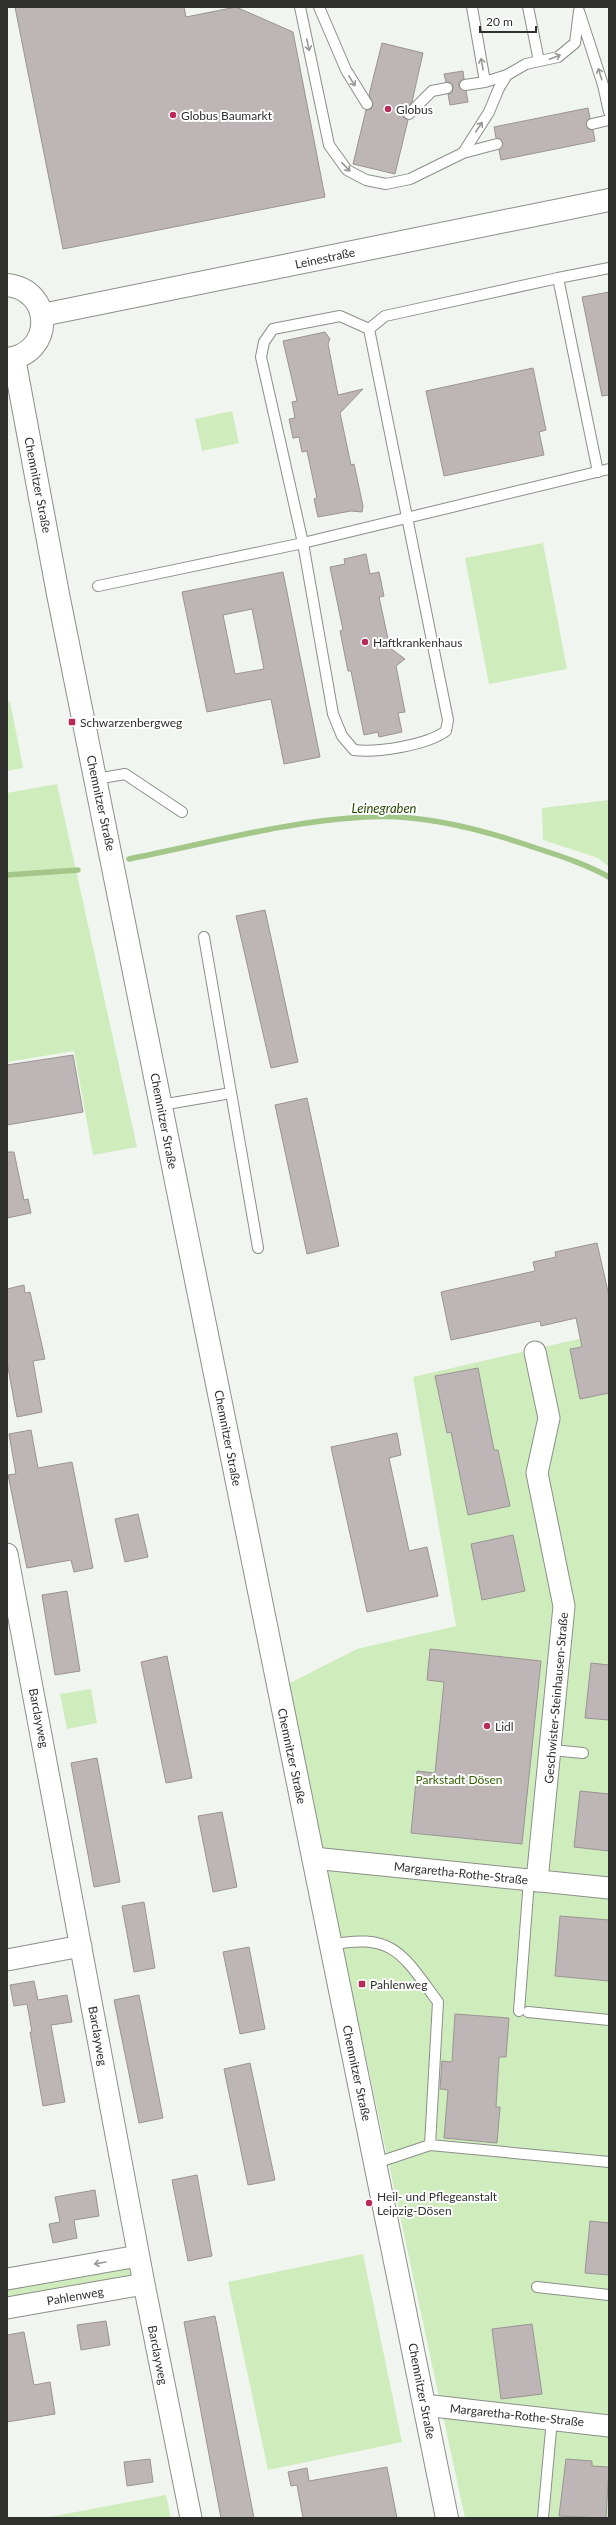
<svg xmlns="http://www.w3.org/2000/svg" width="616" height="2525" font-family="Lato,sans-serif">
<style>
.green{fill:#cfecbc}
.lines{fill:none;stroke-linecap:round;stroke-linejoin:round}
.stream{stroke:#a2c789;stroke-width:5.5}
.building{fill:#bdb5b6;stroke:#9b9394;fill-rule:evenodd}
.lane-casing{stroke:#8b8f89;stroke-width:12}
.street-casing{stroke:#8b8f89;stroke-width:23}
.secondary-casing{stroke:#8b8f89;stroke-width:24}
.lane{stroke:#fff;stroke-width:10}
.street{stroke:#fff;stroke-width:21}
.secondary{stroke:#fff;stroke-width:22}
.oneway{stroke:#979896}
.poi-dot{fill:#b92a59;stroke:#fff;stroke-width:1.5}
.labels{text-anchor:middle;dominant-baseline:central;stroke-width:4;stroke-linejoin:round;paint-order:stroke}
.poi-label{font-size:12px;fill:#2f302e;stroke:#fff;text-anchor:start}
.street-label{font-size:12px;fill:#2f302e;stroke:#fff}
.park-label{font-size:12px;fill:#345e01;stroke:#fff}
.water-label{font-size:13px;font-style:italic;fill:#294907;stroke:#fff}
</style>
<rect width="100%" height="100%" fill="#f1f5ef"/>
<path class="green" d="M232 411 239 443 202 451 195 419Z
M543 543 567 669 489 684 465 558Z
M7 701H10L23 768 7 771Z
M57 784 137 1147 93 1155 74 1051 7 1062V793Z
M609 800V867L598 858 543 840 542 808Z
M609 1332V2518H465L286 1685 357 1649 456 1626 413 1377Z
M91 1689 97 1723 67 1729 60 1694Z
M363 2254 402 2442 268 2470 228 2282Z
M138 2256 144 2284 7 2308V2279Z
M166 2495 171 2518H43H44Z"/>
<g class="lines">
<path class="stream" d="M129 859C205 844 287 821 364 817 420 813 478 828 530 846 557 855 584 863 609 877
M7 875 78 870"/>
</g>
<path class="building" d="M15 7H184L186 17 236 7 293 32 325 197 63 249Z
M382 43 423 53 412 102 403 113 404 118 408 120 395 174 353 164 366 110 371 109 373 104 369 95Z
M463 71 464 79 459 82V86L466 91 468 102 450 105 448 94 452 93 453 87 452 83 446 82 444 74Z
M588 108 590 118 586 125 588 129 593 130 595 141 501 160 499 150 503 143 496 138 494 127Z
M609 292V395L602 396 582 297Z
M325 332 330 339 328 344 338 395 363 389 340 413 351 465 354 464 363 506 362 512 351 511 318 517 314 499 317 498 307 451 302 452 299 437 293 438 289 419 295 418 292 402 297 401 283 341Z
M533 368 546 430 539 432 544 455 444 476 426 391Z
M366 554 370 574 379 572 384 596 379 597 390 648 405 659 396 666 405 712 398 713 402 732 379 737 378 732 364 735 351 671H348L340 631 343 630 330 567 345 564 344 559Z
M283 572 320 757 284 764 271 699 207 712 182 592ZM252 609 264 669 235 674 223 615Z
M265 910 298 1062 271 1068 236 916Z
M73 1055 83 1112 7 1125V1065Z
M307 1098 339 1246 307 1254 275 1105Z
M7 1152H14L24 1200 28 1199 31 1213 7 1218Z
M597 1243 609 1296V1393L580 1399 570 1349 582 1347 576 1318 541 1326 540 1321 451 1340 441 1292 535 1271 533 1262 556 1257 555 1252Z
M24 1285 25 1293 30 1292 45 1359 33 1361 42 1412 17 1417 7 1362V1289Z
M478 1368 494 1450H498L510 1506 468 1515 451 1432 447 1433 435 1376Z
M31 1430 38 1468 72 1462 93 1568 74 1572 71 1560 27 1568 8 1475 16 1474 9 1434Z
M397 1433 401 1455 389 1458 409 1551 427 1547 438 1596 367 1612 331 1447Z
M138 1514 148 1557 125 1562 115 1519Z
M513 1535 525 1591 482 1600 471 1544Z
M67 1591 80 1671 55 1675 42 1595Z
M430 1649 541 1661 522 1844 411 1833 417 1771 435 1773 444 1682 427 1680Z
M167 1656 192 1778 166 1783 141 1662Z
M591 1663 609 1665V1720L585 1718Z
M97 1758 120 1882 94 1887 71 1763Z
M580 1791 609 1794V1851L574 1847Z
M222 1812 237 1887 213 1892 198 1816Z
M144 1902 155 1968 134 1972 122 1906Z
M560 1916 609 1920V1981L555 1976Z
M249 1947 265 2029 240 2034 223 1952Z
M34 1981 38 2000 67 1995 72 2022 51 2025 65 2102 43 2106 30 2032H32L27 2004 14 2006 10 1985Z
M139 1995 163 2118 139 2123 114 2000Z
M455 2014 509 2018 506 2057H499L496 2107H500L497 2143 444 2138 448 2090 440 2089 442 2061 452 2062Z
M250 2063 275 2180 248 2185 224 2069Z
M197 2175 212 2256 188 2261 172 2180Z
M95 2190 99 2216 74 2220 77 2238 53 2243 49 2224 60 2222 55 2197Z
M590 2221 609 2223V2275L585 2273Z
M215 2316 254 2518H221L184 2322Z
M106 2321 110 2345 81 2350 77 2325Z
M532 2324 542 2394 501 2399 492 2329Z
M24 2332 34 2385 50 2382 55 2414 7 2422V2335Z
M150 2459 153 2482 127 2486 124 2462Z
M566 2459 592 2461V2466L609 2467 606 2518 559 2516Z
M387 2467 397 2518H303L297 2485 291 2486 288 2472 307 2468 309 2481Z"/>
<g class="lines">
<g class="lane-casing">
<path id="lane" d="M300 7 329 145 347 170 366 180 386 184 410 179 463 153 489 112 499 88 507 75 526 64 558 57 575 43 579 11
M319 7 346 70 367 104
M528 7 539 61
M580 14 603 85 609 112
M485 82 507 75
M465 85 485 82 472 7
M409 114 432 91 447 88
M592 124 609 120
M463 153 497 144
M340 316 369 329 448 720 446 731C427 745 378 753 354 750L342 736 333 714 303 543 261 357 264 342 273 329Z
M369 329 385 316 558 278
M598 472 558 278 609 268
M98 586 303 543 609 469
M96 779 125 774 182 812
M204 937 258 1248
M161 1105 231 1093
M552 1750 583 1753
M330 1945C394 1932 403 1955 438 2002L430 2145
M519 2011 529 1880
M528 2012 609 2020
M376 2163 430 2145 609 2162
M537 2287 609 2295
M543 2518 552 2419"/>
</g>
<g class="street-casing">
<path id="street" d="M535 1352 549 1418 537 1473 564 1606 537 1881
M7 1554 144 2284 191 2518
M313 1858 609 1888
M7 1960 81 1946
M7 2279 138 2256
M7 2308 144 2284
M424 2405 609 2426"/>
</g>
<g class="secondary-casing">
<path id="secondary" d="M7 285C54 290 54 354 7 359
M42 315 609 200
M14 358 58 594 184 1221 447 2518"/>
</g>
<use href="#lane" class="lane"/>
<use href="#street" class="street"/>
<use href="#secondary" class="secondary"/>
</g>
<defs><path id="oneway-shaft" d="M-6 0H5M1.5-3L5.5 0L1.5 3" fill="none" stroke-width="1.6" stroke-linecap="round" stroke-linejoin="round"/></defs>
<g class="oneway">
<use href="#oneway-shaft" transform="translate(308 45) rotate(78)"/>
<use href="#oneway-shaft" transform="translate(555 57) rotate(-21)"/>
<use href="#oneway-shaft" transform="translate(482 64) rotate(-100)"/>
<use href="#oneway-shaft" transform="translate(600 74) rotate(-108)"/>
<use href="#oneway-shaft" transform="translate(352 81) rotate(58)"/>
<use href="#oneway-shaft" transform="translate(479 127) rotate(-57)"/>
<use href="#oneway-shaft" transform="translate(346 167) rotate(47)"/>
<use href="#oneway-shaft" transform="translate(100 2263) rotate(170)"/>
</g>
<g class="poi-dot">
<circle cx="388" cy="109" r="4"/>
<circle cx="173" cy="115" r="4"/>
<circle cx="365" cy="642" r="4"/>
<rect x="68" y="718" width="8" height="8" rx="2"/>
<circle cx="487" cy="1726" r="4"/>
<rect x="358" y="1980" width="8" height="8" rx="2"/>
<circle cx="369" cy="2203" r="4"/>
</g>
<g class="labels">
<g class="poi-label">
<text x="396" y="109">Globus</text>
<text x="181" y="115">Globus Baumarkt</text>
<text x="373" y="642">Haftkrankenhaus</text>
<text x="80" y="722">Schwarzenbergweg</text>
<text x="495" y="1726">Lidl</text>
<text x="370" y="1984">Pahlenweg</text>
<text x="377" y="2196">Heil- und Pflegeanstalt<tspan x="377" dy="14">Leipzig-Dösen</tspan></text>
</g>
<g class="street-label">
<text transform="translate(325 258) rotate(-12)">Leinestraße</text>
<text transform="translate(38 485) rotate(79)">Chemnitzer Straße</text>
<text transform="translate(101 803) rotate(78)">Chemnitzer Straße</text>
<text transform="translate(164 1121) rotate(79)">Chemnitzer Straße</text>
<text transform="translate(228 1438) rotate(79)">Chemnitzer Straße</text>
<text transform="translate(556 1698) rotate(-85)">Geschwister-Steinhausen-Straße</text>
<text transform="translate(39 1718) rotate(79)">Barclayweg</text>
<text transform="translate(292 1756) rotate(78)">Chemnitzer Straße</text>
<text transform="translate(461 1873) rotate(6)">Margaretha-Rothe-Straße</text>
<text transform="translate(98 2036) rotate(80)">Barclayweg</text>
<text transform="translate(357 2073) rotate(78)">Chemnitzer Straße</text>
<text transform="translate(75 2296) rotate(-10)">Pahlenweg</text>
<text transform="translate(158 2355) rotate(79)">Barclayweg</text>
<text transform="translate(422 2391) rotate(79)">Chemnitzer Straße</text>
<text transform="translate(517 2415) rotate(6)">Margaretha-Rothe-Straße</text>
</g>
<g class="park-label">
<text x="459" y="1779">Parkstadt Dösen</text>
</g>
<g class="water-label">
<text x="384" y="808">Leinegraben</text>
</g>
</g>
<rect width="616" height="2525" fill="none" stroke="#2f302e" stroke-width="16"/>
<path d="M480 26v6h56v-6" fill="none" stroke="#2f302e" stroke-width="2"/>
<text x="486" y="26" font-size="12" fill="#2f302e" stroke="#ffffff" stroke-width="3" paint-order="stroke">20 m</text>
</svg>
